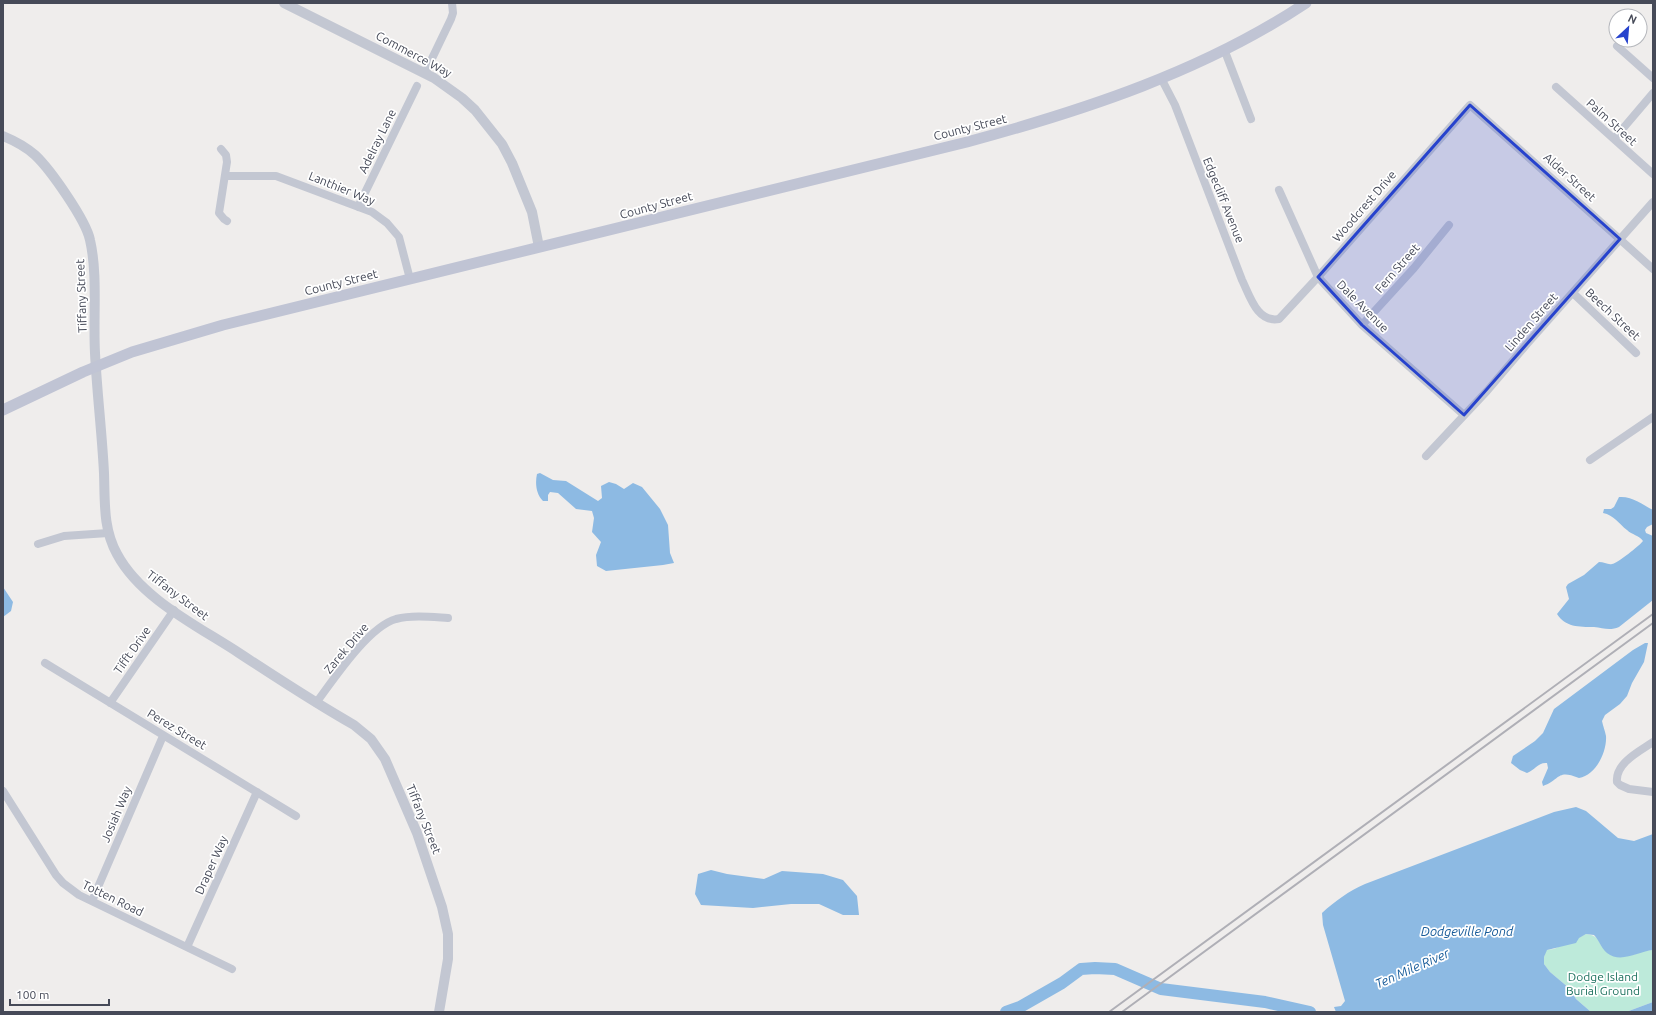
<svg xmlns="http://www.w3.org/2000/svg" width="1656" height="1015" font-family="Ubuntu,sans-serif">
<style>
.green{fill:#bdeada}
.water{fill:#8dbae3}
.lines{fill:none;stroke-linecap:round;stroke-linejoin:round}
.river{stroke:#8dbae3;stroke-width:12}
.minor{stroke:#c3c7d2;stroke-width:8}
.tertiary{stroke:#c3c7d2;stroke-width:10}
.secondary{stroke:#c0c4d4;stroke-width:11}
.rail{stroke:#afafb6;stroke-width:2}
.marked{fill:#2743cd;fill-opacity:0.2;stroke:#2743cd;stroke-width:3;stroke-linejoin:round}
.labels{text-anchor:middle;dominant-baseline:central;stroke-width:3.5;stroke-linejoin:round;paint-order:stroke}
.street-label{font-size:12px;fill:#464a58;stroke:#fff}
.park-label{font-size:12px;fill:#1e725f;stroke:#fff}
.water-label{font-size:13px;font-style:italic;fill:#175b99;stroke:#fff}
</style>
<rect width="100%" height="100%" fill="#efedec"/>
<path class="green" d="M1586 934C1595 935 1598 938 1602 947L1633 955 1643 951 1653 950V1002L1626 1012H1591L1576 999 1569 988 1550 972 1544 964V957L1546 950 1554 949Z"/>
<path class="water" d="M540 473 553 480 566 481 598 501 602 498 601 486 609 482 616 484 624 489 633 483 642 487 660 509 668 525 670 553 674 563 663 565 606 571 597 566 596 555 601 542 592 532 594 518 592 511 576 509 558 493 550 492 548 495V501H543C536 494 535 483 537 474Z
M1619 497C1632 496 1642 504 1653 510V524L1647 527 1645 530 1646 533 1653 536V600L1619 627C1610 631 1603 628 1594 627 1579 627 1565 627 1557 614L1569 599 1566 587 1568 584 1584 575 1599 562C1604 562 1608 565 1612 564 1618 563 1639 546 1643 541 1639 535 1632 535 1627 530 1619 524 1614 515 1603 513L1604 509H1611L1614 507Z
M3 587 13 602 11 611 3 617Z
M1645 643H1648L1644 662 1632 683 1627 696 1620 704 1605 715 1602 721C1603 726 1605 731 1606 736 1607 752 1596 775 1579 778 1557 769 1561 779 1543 786L1542 782 1548 768 1547 763C1538 762 1535 770 1527 773L1520 770 1511 763 1513 756 1535 741 1543 733 1554 709 1633 650Z
M1576 807 1586 811 1618 838 1634 841 1653 834V950C1639 951 1621 964 1607 953 1601 948 1599 940 1594 935L1586 934 1579 938 1576 943 1547 950 1544 957V964L1550 972 1569 988 1576 999 1591 1012H1336L1334 1007 1341 1006 1345 1001 1323 925 1322 913C1335 901 1349 891 1365 884L1554 812Z
M711 870 727 874 764 879 782 871 823 874 843 880 857 896 859 915H843L819 904H791L753 908 701 905 695 894 698 874Z
M1653 1002V1012H1626Z"/>
<g class="lines">
<path class="river" d="M1006 1012 1020 1007 1062 983 1081 969 1095 968 1115 969 1161 989 1265 1002 1310 1012"/>
<path class="minor" d="M1617 46 1653 78
M1224 49 1251 119
M425 73 451 19 453 13 452 3
M1161 78 1175 105 1242 280C1250 296 1257 323 1279 319L1318 277 1470 105 1653 269
M1556 87 1653 174
M1614 139 1653 93
M221 149 226 155 227 162 219 213 224 219 227 221
M225 176H276L372 212 387 223 399 237 410 279
M1279 190 1318 277 1362 325 1464 415
M358 207 417 86
M1573 293 1636 353
M1362 325 1414 268 1449 225
M1426 456 1487 391 1527 344 1653 202
M1590 460 1653 417
M38 544 64 536 108 533
M45 663 296 816
M110 703 174 610
M316 703C334 679 368 627 396 619 413 615 431 617 448 618
M1653 742C1640 751 1615 763 1617 782L1620 785 1629 789 1653 792
M3 791 56 875 63 883 79 895 232 969
M92 901 163 736
M187 947 257 792"/>
<path class="tertiary" d="M284 3 434 78 462 98 475 110 502 144 512 163 532 212 539 247
M3 136C15 141 25 146 35 155 50 169 86 220 90 240 98 275 93 316 95 353 97 393 102 433 104 473 105 502 103 529 117 554 141 599 198 626 239 653 277 678 315 703 354 725L371 739 385 759 417 833 442 907 448 934V959L439 1012"/>
<path class="secondary" d="M3 410 83 372 132 352 223 325 967 142C1085 110 1204 71 1306 3"/>
<path class="rail" d="M1109 1012 1653 614
M1122 1012 1653 623"/>
</g>
<path class="marked" d="M1470 105 1620 239 1464 415 1362 325 1318 277Z"/>
<g class="labels">
<g class="street-label">
<text transform="translate(414 54) rotate(28)">Commerce Way</text>
<text transform="translate(1612 122) rotate(42)">Palm Street</text>
<text transform="translate(970 127) rotate(-14)">County Street</text>
<text transform="translate(377 141) rotate(-64)">Adelray Lane</text>
<text transform="translate(1570 177) rotate(42)">Alder Street</text>
<text transform="translate(342 188) rotate(22)">Lanthier Way</text>
<text transform="translate(1224 200) rotate(68)">Edgecliff Avenue</text>
<text transform="translate(656 205) rotate(-15)">County Street</text>
<text transform="translate(1364 206) rotate(-49)">Woodcrest Drive</text>
<text transform="translate(1397 268) rotate(-49)">Fern Street</text>
<text transform="translate(341 282) rotate(-14)">County Street</text>
<text transform="translate(81 296) rotate(-92)">Tiffany Street</text>
<text transform="translate(1363 306) rotate(45)">Dale Avenue</text>
<text transform="translate(1613 314) rotate(43)">Beech Street</text>
<text transform="translate(1531 322) rotate(-49)">Linden Street</text>
<text transform="translate(178 595) rotate(37)">Tiffany Street</text>
<text transform="translate(346 648) rotate(-50)">Zarek Drive</text>
<text transform="translate(132 650) rotate(-55)">Tifft Drive</text>
<text transform="translate(177 729) rotate(31)">Perez Street</text>
<text transform="translate(116 814) rotate(-67)">Josiah Way</text>
<text transform="translate(424 819) rotate(68)">Tiffany Street</text>
<text transform="translate(211 865) rotate(-66)">Draper Way</text>
<text transform="translate(113 898) rotate(26)">Totten Road</text>
</g>
<g class="park-label">
<text x="1603" y="976">Dodge Island<tspan x="1603" dy="14">Burial Ground</tspan></text>
</g>
<g class="water-label">
<text x="1467" y="931">Dodgeville Pond</text>
<text transform="translate(1412 968) rotate(-24)">Ten Mile River</text>
</g>
</g>
<rect width="1656" height="1015" fill="none" stroke="#464a58" stroke-width="8"/>
<g transform="translate(1628 28) rotate(26)"><circle r="19" fill="#ffffff" stroke="#b5b7bc"/>
<path d="M0-3L7 15L0 10L-7 15Z" fill="#2743cd"/>
<text y="-6" font-size="11" font-weight="bold" text-anchor="middle" fill="#464a58">N</text>
</g>
<path d="M10 999v6h99v-6" fill="none" stroke="#464a58" stroke-width="2"/>
<text x="16" y="999" font-size="12" fill="#464a58" stroke="#ffffff" stroke-width="3" paint-order="stroke">100 m</text>
</svg>
